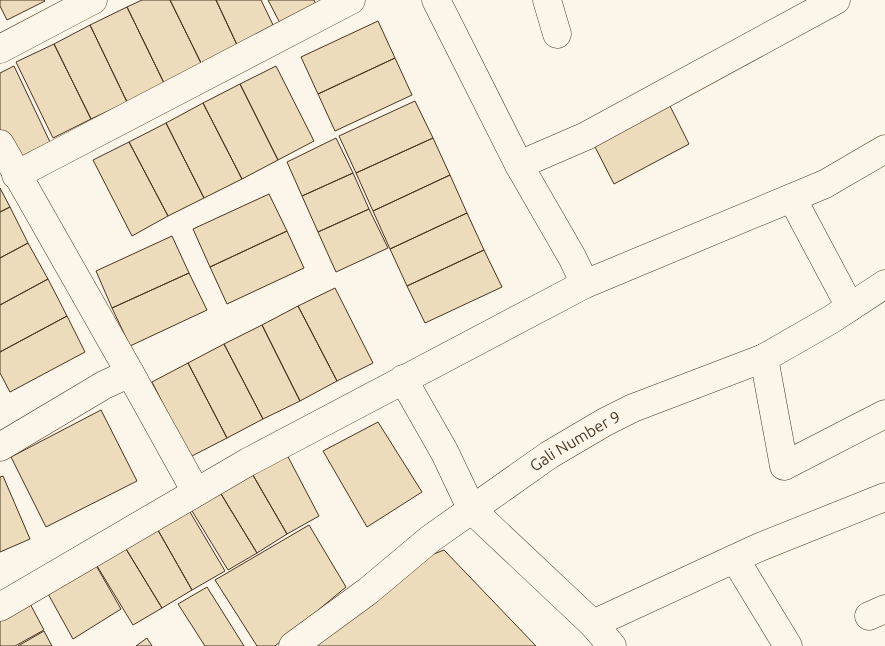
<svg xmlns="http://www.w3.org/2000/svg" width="885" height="646" font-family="Ubuntu,sans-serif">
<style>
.building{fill:#ecdcbc;stroke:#4a3520}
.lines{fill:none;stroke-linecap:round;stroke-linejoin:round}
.minor-casing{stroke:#4a3520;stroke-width:29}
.minor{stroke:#fbf6e9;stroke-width:28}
.labels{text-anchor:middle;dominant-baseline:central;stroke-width:4;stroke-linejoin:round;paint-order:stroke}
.street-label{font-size:16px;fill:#4a3520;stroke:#fbf6e9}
</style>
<rect width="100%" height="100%" fill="#fbf6e9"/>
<path class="building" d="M0 0H44L45 1 7 20 0 6Z
M142 0H170L202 65 164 83 127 7Z
M170 0H216L238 47 202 65Z
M216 0H261L275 29 238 47Z
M268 0H314L317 7 281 25Z
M127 7 164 83 127 102 90 25Z
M378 21 395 58 318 94 301 57Z
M90 25 127 102 91 119 54 44Z
M54 44 91 119 53 138 16 62Z
M395 58 412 95 335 131 318 94Z
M14 66 50 142 14 160 0 132V73Z
M276 66 314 141 278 160 240 84Z
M240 84 278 160 242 179 203 103Z
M415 101 433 138 356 173 339 136Z
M203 103 242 179 204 198 166 123Z
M669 104 689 144 614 184 594 145Z
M166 123 204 198 168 216 129 142Z
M336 138 353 173 302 196 287 162Z
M433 138 450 175 373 211 356 173Z
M129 142 168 216 132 236 93 160Z
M353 173 369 209 318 232 302 196Z
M450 175 467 213 390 249 373 211Z
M0 188 10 207 0 212Z
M269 194 287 231 210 267 193 229Z
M10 207 28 243 0 258V212Z
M369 209 388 248 336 272 318 232Z
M467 213 484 250 407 286 390 249Z
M287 231 304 268 227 304 210 267Z
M172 236 189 273 112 308 96 271Z
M28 243 48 279 0 305V258Z
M484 250 502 287 425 323 407 286Z
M189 273 207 310 130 346 112 308Z
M48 279 67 316 0 352V305Z
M335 288 373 363 337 381 298 306Z
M298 306 337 381 300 401 262 325Z
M67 316 85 352 10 392 0 373V352Z
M262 325 300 401 263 419 224 344Z
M224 344 263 419 227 438 188 363Z
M188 363 227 438 190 457 152 382Z
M101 410 137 481 46 527 11 457Z
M378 422 422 492 367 527 323 451Z
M286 453 319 516 287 534 250 470Z
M250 470 287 534 257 553 218 489Z
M3 476 30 539 0 552V477Z
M218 489 257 553 228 570 189 506Z
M187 507 225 571 192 590 155 525Z
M155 525 192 590 162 608 123 544Z
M309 525 346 587 275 646H257L215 580Z
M123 544 162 608 133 625 94 561Z
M444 550 536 646H301L426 557Z
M94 562 121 609 73 639 47 592Z
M207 587 244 646H205L178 604Z
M28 600 44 630 15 646H0V616Z
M44 631 52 646H18Z
M147 638 152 646H136Z"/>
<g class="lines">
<g class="minor-casing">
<g id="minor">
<path d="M436 0 519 165 572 257 585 284"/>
<path d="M547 0 557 34"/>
<path d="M0 49 93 0"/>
<path d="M0 144 130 373 104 385 0 447"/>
<path d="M519 165 586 136 836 0"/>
<path d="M16 175 351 0"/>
<path d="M792 198 850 307"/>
<path d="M764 358 784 466 885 414"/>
<path d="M130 373 196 492"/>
<path d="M403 379 445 453 472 510 593 624 612 646"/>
<path d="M735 559 788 646"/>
<path d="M0 607 248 462 585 284 825 184 885 149"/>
<path d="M869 616 885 609"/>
<path d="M593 624 760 547 885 497"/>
<path id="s1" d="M293 646 368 591 430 539 549 455 605 422 633 408 764 358 832 319 885 284"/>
</g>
</g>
<use href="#minor" class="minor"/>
</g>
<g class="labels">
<g class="street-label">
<text stroke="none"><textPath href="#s1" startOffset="349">Gali Number 9</textPath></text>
</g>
</g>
</svg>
